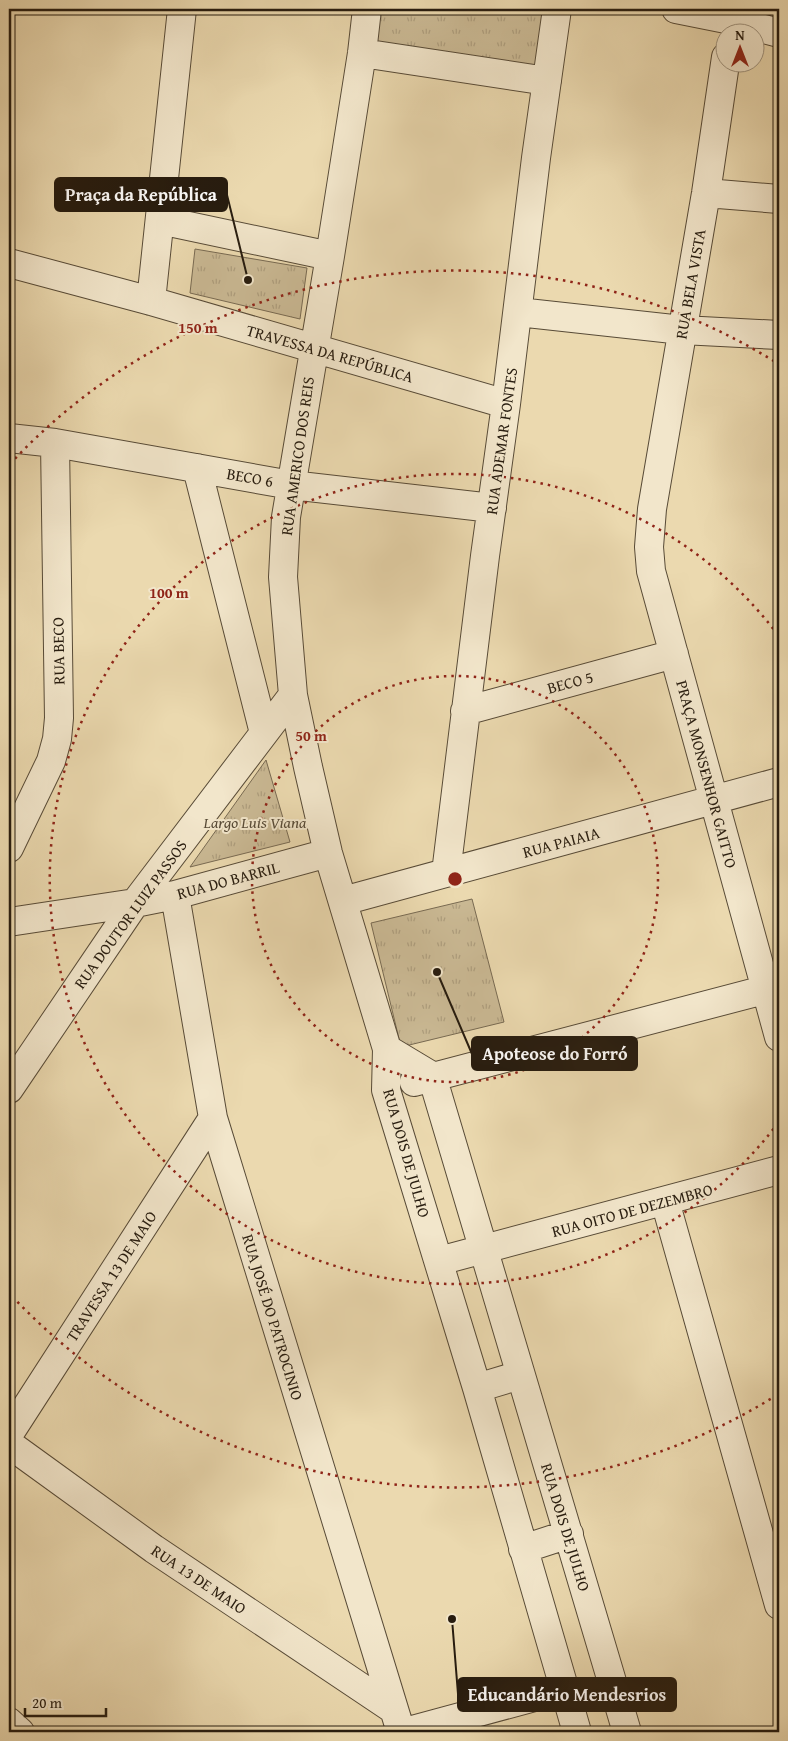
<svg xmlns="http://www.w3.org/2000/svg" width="788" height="1741" font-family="'Gentium Book Plus',serif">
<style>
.grass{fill:url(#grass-tufts);stroke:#786a52}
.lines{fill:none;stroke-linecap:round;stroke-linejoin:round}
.minor-casing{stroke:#584b37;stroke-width:30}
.minor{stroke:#f2e6cb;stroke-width:28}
.ring{fill:none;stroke:#8f2418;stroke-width:2.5;stroke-dasharray:2.5 5}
.labels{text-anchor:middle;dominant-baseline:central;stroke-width:4;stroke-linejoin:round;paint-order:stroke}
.street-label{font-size:16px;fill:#271c0f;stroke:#f2e6cb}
.park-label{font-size:16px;font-style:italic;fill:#584b37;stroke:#f2e6cb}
.centre{fill:#8f2418;stroke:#f2e6cb;stroke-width:2.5}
.ring-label{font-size:15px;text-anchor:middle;font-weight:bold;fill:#8f2418;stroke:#f2e6cb;stroke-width:4;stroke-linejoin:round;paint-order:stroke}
.leader{fill:none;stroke:#271c0f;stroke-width:2}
.callout-dot{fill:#271c0f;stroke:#f2e6cb;stroke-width:2}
.callout{fill:#271c0f;stroke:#271c0f;stroke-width:2}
.callout-label{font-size:18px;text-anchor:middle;font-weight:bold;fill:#fff}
</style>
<defs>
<pattern id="grass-tufts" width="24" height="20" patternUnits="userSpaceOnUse" patternTransform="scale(1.25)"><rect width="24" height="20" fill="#cab994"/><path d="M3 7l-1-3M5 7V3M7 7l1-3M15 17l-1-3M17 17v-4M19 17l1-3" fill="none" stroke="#ae9e7e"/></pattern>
</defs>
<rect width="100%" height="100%" fill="#ebd9af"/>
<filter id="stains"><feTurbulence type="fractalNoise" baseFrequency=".004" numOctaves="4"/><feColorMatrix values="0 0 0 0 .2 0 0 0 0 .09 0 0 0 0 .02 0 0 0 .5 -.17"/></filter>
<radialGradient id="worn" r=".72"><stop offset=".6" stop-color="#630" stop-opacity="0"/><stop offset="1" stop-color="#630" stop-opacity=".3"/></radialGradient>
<path class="grass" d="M377 9H549L541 71 373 43Z
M195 249 307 268 300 319 190 293Z
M266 760 290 842 190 867Z
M472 899 504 1022 401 1047 371 923Z"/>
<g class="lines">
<g class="minor-casing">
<path id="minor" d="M367 9 362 53 330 256 286 517 283 577 293 695 308 767 328 853 387 1049 386 1090 477 1388 577 1732
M676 9 731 20 779 33
M362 53 547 81
M726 57 706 193 652 509 649 547 651 571 779 1037
M706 193 779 199
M160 220 330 256
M9 263 151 301 506 404
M151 301 182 9
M518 312 682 330 779 335
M9 438 55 443 291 485 492 508
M197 468 264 733
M465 711 674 654
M9 848 51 761 57 739 59 718 55 443
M446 873 485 556 506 404 536 158 557 9
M175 895 213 1118 401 1732
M343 901 779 782
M9 922 135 903 175 895 328 853
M387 1049 432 1076 627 1732
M414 1082 779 986
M9 1089 135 903 293 695
M665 1201 779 1605
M439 1261 779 1170
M477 1388 520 1375
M9 1434 213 1118
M9 1444 154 1549 393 1709
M523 1549 569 1534
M9 1722 20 1732
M405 1732 564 1689"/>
</g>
<use href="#minor" class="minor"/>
</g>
<g class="ring">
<circle cx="455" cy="879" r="203"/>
<path d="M778 1123A405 405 0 1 1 778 635"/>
<path d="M777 1395A608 608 0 0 1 10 1294M10 464A608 608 0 0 1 777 363"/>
</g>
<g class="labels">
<g class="street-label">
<text transform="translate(690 284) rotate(-80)">RUA BELA VISTA</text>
<text transform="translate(330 353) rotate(16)">TRAVESSA DA REPÚBLICA</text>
<text transform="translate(501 441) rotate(-82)">RUA ADEMAR FONTES</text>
<text transform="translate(297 456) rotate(-82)">RUA AMERICO DOS REIS</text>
<text transform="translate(250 477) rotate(10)">BECO 6</text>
<text transform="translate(58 651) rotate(-91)">RUA BECO</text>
<text transform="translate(570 682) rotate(-15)">BECO 5</text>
<text transform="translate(707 774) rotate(75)">PRAÇA MONSENHOR GAITTO</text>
<text transform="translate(561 842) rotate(-15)">RUA PAIAIA</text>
<text transform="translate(228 880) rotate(-15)">RUA DO BARRIL</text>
<text transform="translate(130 914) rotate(-54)">RUA DOUTOR LUIZ PASSOS</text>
<text transform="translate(407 1153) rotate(74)">RUA DOIS DE JULHO</text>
<text transform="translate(632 1210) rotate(-15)">RUA OITO DE DEZEMBRO</text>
<text transform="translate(111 1276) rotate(-57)">TRAVESSA 13 DE MAIO</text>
<text transform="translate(273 1317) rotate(73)">RUA JOSÉ DO PATROCINIO</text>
<text transform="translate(566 1527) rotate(73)">RUA DOIS DE JULHO</text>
<text transform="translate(199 1579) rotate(34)">RUA 13 DE MAIO</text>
</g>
<g class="park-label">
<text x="255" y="822">Largo Luis Viana</text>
</g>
</g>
<circle cx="455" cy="879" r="8" class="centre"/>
<g class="ring-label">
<text x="198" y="333">150 m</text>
<text x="169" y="598">100 m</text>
<text x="311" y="741">50 m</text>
</g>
<path class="leader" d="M248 280L227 195M437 972L472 1054M452 1619L458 1694"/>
<g class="callout-dot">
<circle cx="248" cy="280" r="5"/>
<circle cx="437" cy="972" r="5"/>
<circle cx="452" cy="1619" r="5"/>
</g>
<g class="callout">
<rect x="55" y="178" width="172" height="33" rx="5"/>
<rect x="472" y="1037" width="165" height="33" rx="5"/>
<rect x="458" y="1678" width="218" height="33" rx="5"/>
</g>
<g class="callout-label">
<text x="141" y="201">Praça da República</text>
<text x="555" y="1060">Apoteose do Forró</text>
<text x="567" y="1701">Educandário Mendesrios</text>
</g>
<rect width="788" height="1741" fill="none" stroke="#ebd9af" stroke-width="30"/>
<rect x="10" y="10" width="768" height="1721" fill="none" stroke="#271c0f" stroke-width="2.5"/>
<rect x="15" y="15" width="758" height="1711" fill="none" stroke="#271c0f"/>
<g transform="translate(740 48)"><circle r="24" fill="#f2e6cb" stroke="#a19580"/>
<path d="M0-4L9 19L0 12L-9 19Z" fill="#8f2418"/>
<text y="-8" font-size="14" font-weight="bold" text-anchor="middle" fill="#271c0f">N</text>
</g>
<path d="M25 1708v8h81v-8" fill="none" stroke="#271c0f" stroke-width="2.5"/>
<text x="32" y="1708" font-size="15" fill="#271c0f" stroke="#f2e6cb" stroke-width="4" paint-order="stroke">20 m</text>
<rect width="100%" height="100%" filter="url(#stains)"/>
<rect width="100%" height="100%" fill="url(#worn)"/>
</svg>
